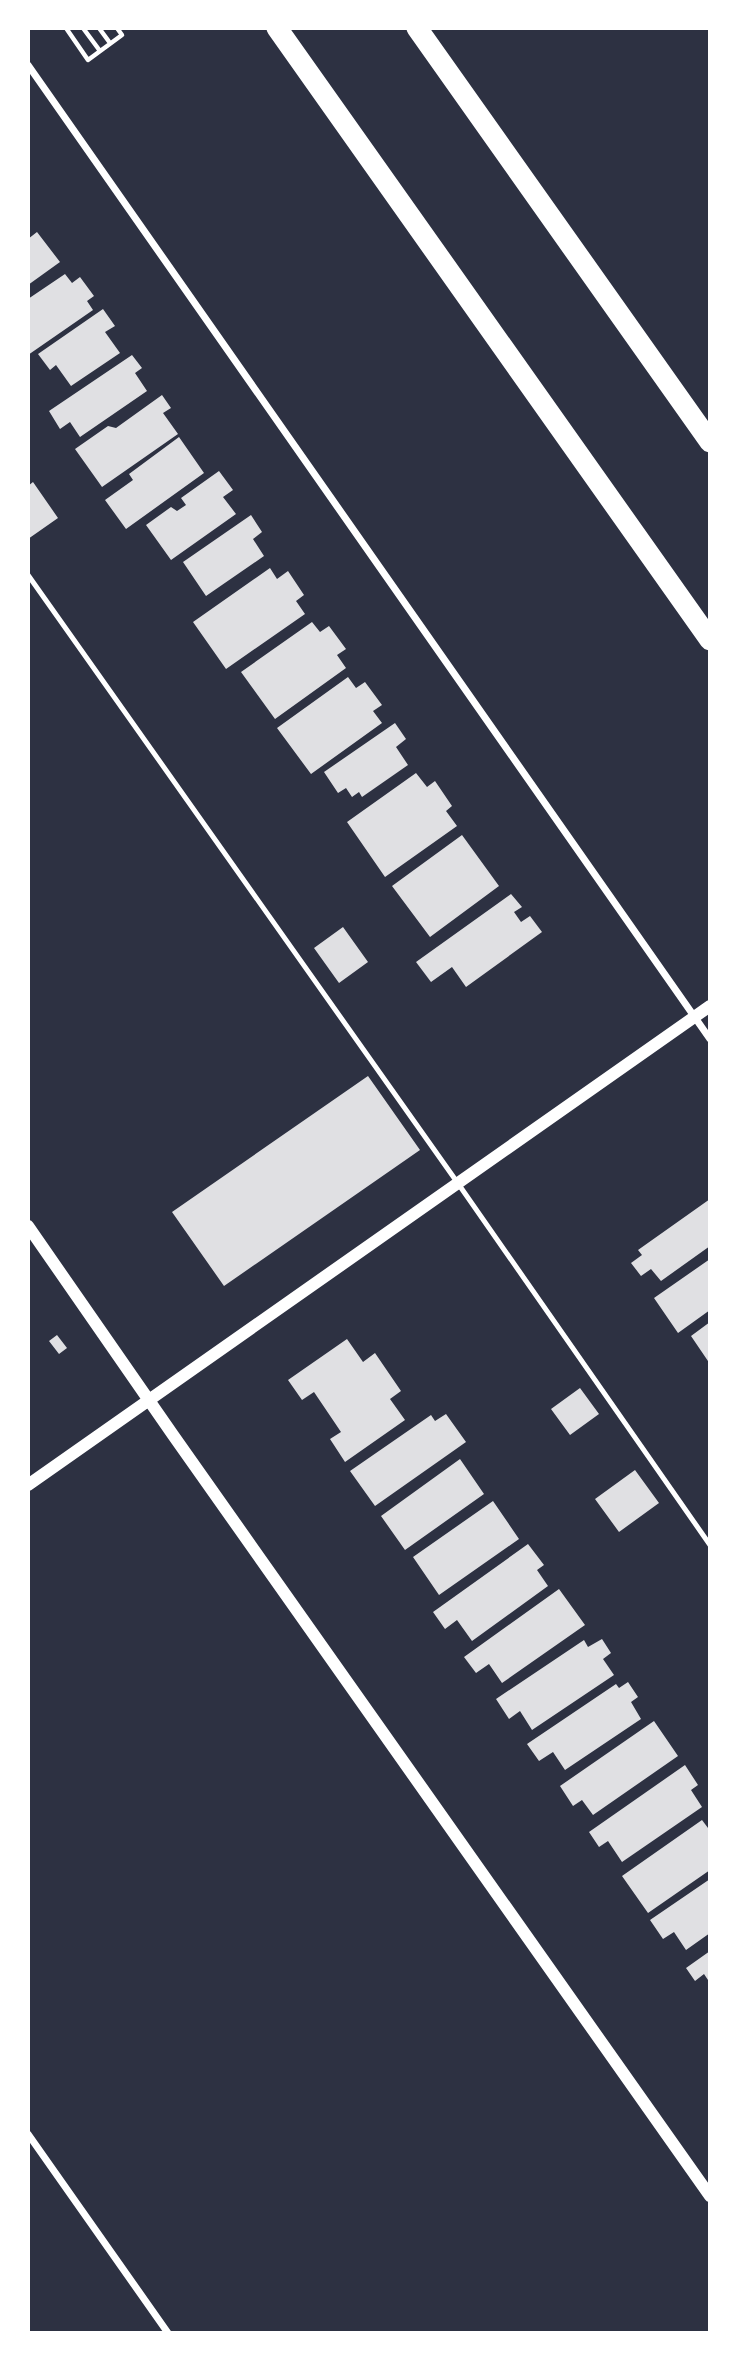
<svg xmlns="http://www.w3.org/2000/svg" width="738" height="2361" font-family="Poppins,sans-serif">
<style>
.building{fill:#e0e0e3}
.lines{fill:none;stroke-linecap:round;stroke-linejoin:round}
.path{stroke:#fff;stroke-width:4.5}
.service{stroke:#fff;stroke-width:5}
.minor{stroke:#fff;stroke-width:7}
.tertiary{stroke:#fff;stroke-width:12}
.motorway{stroke:#fff;stroke-width:21}
</style>
<rect width="100%" height="100%" fill="#2d3142"/>
<path class="building" d="M37 232 60 262 28 285V239Z
M65 274 72 283 80 277 94 296 87 301 93 310 28 355V299Z
M103 309 115 326 105 332 120 353 71 386 56 365 50 370 38 354Z
M132 355 142 368 135 373 147 391 80 437 70 422 60 429 49 411Z
M162 395 171 408 163 413 178 434 102 487 75 449 108 426 116 428Z
M179 437 204 473 126 529 105 500 133 480 129 474Z
M219 471 233 490 223 497 236 514 171 560 146 525 171 507 177 511 186 505 181 498Z
M33 482 58 518 28 539V486Z
M251 515 262 532 253 539 264 556 206 596 183 562Z
M270 568 277 579 288 571 304 595 296 601 305 614 226 669 193 622Z
M312 622 320 632 329 626 346 649 337 655 346 668 275 719 241 672Z
M348 677 356 688 365 682 382 705 373 711 382 723 311 774 277 728Z
M395 723 406 739 396 747 408 765 362 797 359 792 352 797 346 788 338 793 324 772Z
M416 773 427 787 435 781 452 806 446 811 457 826 385 877 347 822Z
M462 835 499 886 430 937 392 886Z
M511 894 522 907 514 912 521 922 530 916 542 932 466 987 452 967 431 982 416 962Z
M343 927 368 962 339 983 314 948Z
M368 1076 420 1150 224 1286 172 1212Z
M710 1199V1246L661 1281 651 1269 641 1276 631 1263 642 1255 638 1250Z
M710 1259V1310L678 1333 654 1298Z
M710 1322V1364L691 1336Z
M57 1335 67 1348 59 1354 49 1341Z
M347 1339 363 1362 375 1353 401 1391 390 1399 405 1420 345 1462 330 1439 341 1432 314 1392 302 1400 288 1380Z
M580 1388 599 1414 570 1435 551 1409Z
M446 1414 466 1442 375 1506 350 1471 431 1415 435 1421Z
M460 1459 484 1494 405 1550 381 1516Z
M635 1470 659 1503 619 1532 595 1499Z
M493 1501 519 1539 439 1595 413 1557Z
M528 1544 544 1565 537 1570 548 1586 472 1641 457 1620 445 1629 433 1612Z
M559 1589 585 1625 502 1683 489 1664 476 1673 464 1657Z
M602 1639 611 1653 603 1659 614 1675 532 1730 520 1711 509 1719 496 1699 584 1640 588 1647Z
M628 1682 638 1697 631 1702 641 1719 565 1770 553 1752 539 1761 527 1744 616 1684 619 1688Z
M654 1721 678 1756 593 1815 582 1800 573 1806 560 1786Z
M685 1765 698 1785 691 1790 702 1807 622 1862 608 1841 599 1847 589 1832Z
M702 1820 708 1828 710 1827V1870L648 1913 622 1876Z
M710 1879V1933L686 1950 674 1932 663 1939 650 1920Z
M710 1951V1983L704 1974 695 1981 686 1968Z"/>
<g class="lines">
<path class="path" d="M66 28 88 60 122 35 117 28
M83 28 100 51
M99 28 110 43"/>
<path class="service" d="M28 575 457 1182 710 1545"/>
<path class="minor" d="M28 65 710 1039
M28 2134 168 2333"/>
<path class="tertiary" d="M28 1226 173 1435 710 2196
M28 1485 710 1006"/>
<path class="motorway" d="M277 28 710 640
M417 28 710 442"/>
</g>
<rect width="738" height="2361" fill="none" stroke="#ffffff" stroke-width="60"/>
</svg>
